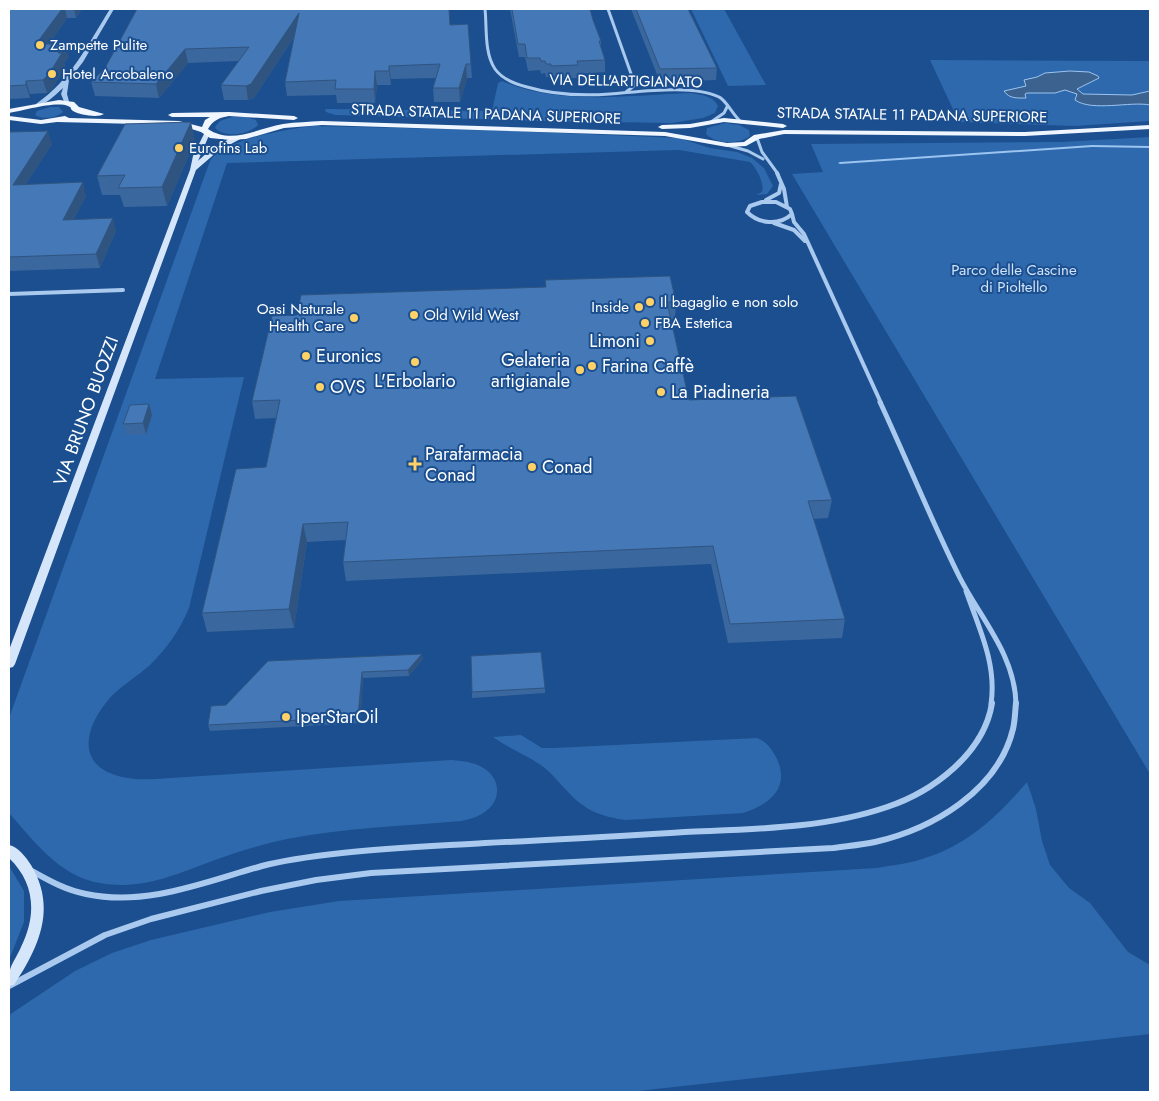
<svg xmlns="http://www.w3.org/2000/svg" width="1159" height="1101" font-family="Jost,sans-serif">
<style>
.green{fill:#2e69ad}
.water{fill:#3c6290;stroke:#9cc4f0}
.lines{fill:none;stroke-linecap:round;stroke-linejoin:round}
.stream{fill:#9cc4f0;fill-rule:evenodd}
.minor-far3{stroke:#a9c9ee;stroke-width:3}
.minor-far2{stroke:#a9c9ee;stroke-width:4}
.minor-far1{stroke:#a9c9ee;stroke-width:5}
.minor{stroke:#a9c9ee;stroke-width:6}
.tertiary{fill:#a9c9ee;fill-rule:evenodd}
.secondary{fill:#d6e6fa;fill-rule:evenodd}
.primary{fill:#f0f6ff;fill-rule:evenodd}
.wall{fill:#3a679d}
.shaded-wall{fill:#305480}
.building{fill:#4478b7;stroke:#305480}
.poi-dot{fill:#ffd166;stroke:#1b4f8f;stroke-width:2}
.labels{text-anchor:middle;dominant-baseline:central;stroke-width:4;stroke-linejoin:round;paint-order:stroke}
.far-poi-label{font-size:15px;fill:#fff;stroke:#1b4f8f;text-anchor:start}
.far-street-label{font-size:15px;fill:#fff;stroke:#1b4f8f}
.far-park-label{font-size:15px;fill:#cfe3fa;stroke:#1b4f8f}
.poi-label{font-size:18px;fill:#fff;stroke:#1b4f8f;text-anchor:start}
.street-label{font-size:18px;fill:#fff;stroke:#1b4f8f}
</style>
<rect width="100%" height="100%" fill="#1b4f8f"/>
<path class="green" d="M691 9H724L766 85 728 86Z
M930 60 1150 61V121L1075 126 959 122Z
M502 81C561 106 629 95 691 93 701 95 714 96 718 106L715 113 703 118 672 123 542 121 335 115 326 112 325 109 492 111 498 83Z
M50 107H59L63 112C56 118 44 120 35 115L37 111Z
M232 117H246L256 120 258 125C248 135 227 138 216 129L215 127 220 121Z
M725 123 739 125 749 130 750 136C738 145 716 144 706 134L707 128Z
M313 126 491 130 679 138 710 148 737 152 752 158 764 168 773 186 767 194 756 195 762 192C765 184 756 167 750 162L679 150 227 163 155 379 244 377 189 608C180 630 167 648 150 665 137 677 120 686 109 699 81 732 77 770 128 778 136 780 146 779 155 779L451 760C462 761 475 762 485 769 501 780 501 800 486 811 479 817 470 819 461 821 403 826 344 828 287 839 264 844 240 851 218 859 178 873 144 891 100 883 59 876 35 842 9 813V718L210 161C224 139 288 129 313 126Z
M1150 137V774L792 174 823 172 811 144 1061 142Z
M521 735 542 748H554L757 738C767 742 771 748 776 757 791 787 771 804 743 813L626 820C602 817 584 810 568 792 561 785 554 776 546 769 530 756 509 749 493 737Z
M1027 782 1036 809 1042 841 1050 865 1069 888 1090 903 1128 952 1150 965V1034L629 1092H9V1015L75 971 112 953 151 940 270 912 339 901 877 868C892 865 908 864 922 859 967 846 998 816 1027 782Z
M9 866 24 891V922L9 960Z"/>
<path class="water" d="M1070 71 1089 72 1098 76 1099 78 1077 89 1083 94 1132 95 1150 91V105C1131 101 1092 112 1075 100L1077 94 1065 90 1055 93H1027L1025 94 1026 98C1018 98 1009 99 1004 91L1026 86 1024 80 1037 77 1045 73Z"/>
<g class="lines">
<path class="stream" d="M1092 145 1150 146V148L1092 147 840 164 838 163 840 162Z"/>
<path class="minor-far3" d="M485 9C487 27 484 53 495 69 502 79 515 84 527 87 554 95 582 96 610 94 639 92 692 84 719 97 726 100 733 115 741 122
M608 9 635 85 626 92
M711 122 724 113 727 107
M757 138 762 152 778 174
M727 145 748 151 763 159"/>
<path class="minor-far2" d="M777 173 784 189 787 207
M766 200 779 193 781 184
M762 202H776L790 209 792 214C779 226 759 224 747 212L750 206Z
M792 214 794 222 804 234 881 403
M774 223 794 230 805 241
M9 294 123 290"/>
<path class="minor-far1" d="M880 402C907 460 931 520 960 578 981 619 1015 655 1016 704
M966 591C979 628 997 664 991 704"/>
<path class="minor" d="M30 870C48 880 65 890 86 894 146 907 205 882 262 866 288 859 315 856 342 853 389 848 437 846 485 843 552 840 618 836 685 832 752 829 823 829 887 807 932 792 984 754 992 703
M9 986 105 935 151 919 261 891 316 880 371 873 833 848C847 846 861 845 875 842 932 829 998 791 1013 729 1015 721 1015 712 1016 703"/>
<path class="tertiary" d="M110 9H114L83 62 69 80 67 94 70 105 65 104 61 94 63 88C55 95 46 105 36 106V104C71 80 88 44 110 9Z"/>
<path class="secondary" d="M205 132 210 133 198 161C206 153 234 132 244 137L218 151 196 170 15 664 13 667 9 668V650L190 170 193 156Z
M9 845C18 847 26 857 31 865 57 908 39 947 14 985L9 986C8 965 13 965 21 947 37 915 35 883 9 858Z"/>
<path class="primary" d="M59 100 74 102 79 107 104 114C98 118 80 115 73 111 69 108 73 108 68 106 55 101 23 111 9 113V109Z
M229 112 294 116 298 118 294 120 229 116C219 118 213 120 208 129 232 145 258 128 283 124 296 122 309 122 322 121L665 132 727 143 744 142 754 135 784 130 1025 132 1150 125V129L1025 136 784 134 759 139 746 146 727 147 665 136 322 125 284 128 246 139 230 140 210 138 201 132 179 125 57 122 41 124 9 120V116L41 120 65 116 69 118 179 121 202 127 205 120 210 117H172L168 115 172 113Z
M724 118 783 124 787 126 783 128 724 122 690 128 662 129 658 127 662 125 690 124Z"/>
</g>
<path class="wall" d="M9 9H82L76 18H67L49 44 69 57 64 62 65 66 53 88 47 93 30 94V98L9 99Z
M137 9 450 25 471 64 472 78H467L460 102H434L433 88 436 78 391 79V85H377L375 103H337L336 95 287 96 285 82 294 37 254 98 248 100H224L221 85 239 61 188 63 159 98 95 96 91 82 105 68Z
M510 9H590L593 20 601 41V48L605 60V72L578 74V78L551 79V77H546L545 73 541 74 540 70 528 71 525 57H519Z
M631 9H688L717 68 716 80 660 82Z
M9 132 52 144 26 184 86 196 74 219 116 231 100 268 9 271Z
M195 141 167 206 124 207 120 195H102L97 176Z
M676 302 675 319H671L689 400 832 500 828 518 813 519 845 619 842 638 728 643 711 564 346 581 343 562 346 540 307 542 294 628 207 632 202 613 266 467 276 418 255 419 252 401 272 316Z
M152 415 146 434 127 435 123 424Z
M423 659 409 676 363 678 360 723 210 731 208 725 268 661Z
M545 688V693L472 698V692Z"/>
<path class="shaded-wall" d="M62 9H65L67 18 40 57 36 44Z
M74 9H82L76 18Z
M299 13 301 26 254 98 248 100 246 86Z
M65 44 69 57 64 62 65 66 53 88 47 93 43 80 58 53Z
M185 49 188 63 159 98 156 84Z
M466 64 467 78 460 102 459 88Z
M389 66 391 79V85L389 71Z
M375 71 377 85 375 103 374 89Z
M26 81 30 94V98L26 85Z
M191 122 195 141 167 206 162 187Z
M48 131 52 144 17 198 13 185Z
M83 182 86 196 67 233 63 220Z
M113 218 116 231 100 268 96 254Z
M149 404 152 415 146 434 143 423Z
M303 524 307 542 294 628 289 609Z
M422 654 423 659 409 676 408 670Z
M362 672 363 678 360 723 358 717Z"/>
<path class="building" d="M9 9H62L36 44H65L58 53H62L49 74 43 80 26 81V85L9 86Z
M137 9H449L450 25 468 24 471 64H466L459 88H433L440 64 389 66V71H375L374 89H335L336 80 285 82 299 13 251 84 246 86 221 85 249 47 185 49 156 84 91 82 105 68Z
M512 9H590L593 20 601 41H599L605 60 577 61 578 65 551 66V64H546L545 61H541L540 58H527L525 44H518Z
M636 9H688L717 68 660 69Z
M191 122 162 187 118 188 125 175 97 176 125 124Z
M48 131 13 185 83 182 63 220 113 218 96 254 9 257V132Z
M670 276 676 302H667L689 400 796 396 832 500 808 501 845 619 730 624 713 546 343 562 348 522 303 524 289 609 202 613 236 469 266 467 280 400 252 401 272 316 297 315 301 295 546 287 545 280Z
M149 404 143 423 123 424 130 405Z
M541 652 545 688 472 692 471 656Z
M422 654 408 670 362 672 358 717 208 725 211 706 226 705 268 661Z"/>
<g class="poi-dot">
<circle cx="40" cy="45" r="5"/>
<circle cx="52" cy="74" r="5"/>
<circle cx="179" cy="148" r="5"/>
<circle cx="650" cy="302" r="5"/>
<circle cx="639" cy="307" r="5"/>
<circle cx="414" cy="315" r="5"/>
<circle cx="354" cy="318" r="5"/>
<circle cx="645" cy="323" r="5"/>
<circle cx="650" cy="341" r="5"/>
<circle cx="306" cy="356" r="5"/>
<circle cx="415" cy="362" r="5"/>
<circle cx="592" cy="366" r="5"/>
<circle cx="580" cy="370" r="5"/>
<circle cx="320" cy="387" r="5"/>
<circle cx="661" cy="392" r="5"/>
<path d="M412.5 456.5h5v5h5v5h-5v5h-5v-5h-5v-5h5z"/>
<circle cx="532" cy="467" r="5"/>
<circle cx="286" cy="717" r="5"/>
</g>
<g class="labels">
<g class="far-poi-label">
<text x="50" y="45">Zampette Pulite</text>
<text x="62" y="74">Hotel Arcobaleno</text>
<text x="189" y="148">Eurofins Lab</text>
<text x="660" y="302">Il bagaglio e non solo</text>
<text x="629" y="307" text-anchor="end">Inside</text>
<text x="344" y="309" text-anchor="end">Oasi Naturale<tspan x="344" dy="17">Health Care</tspan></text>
<text x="424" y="315">Old Wild West</text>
<text x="655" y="323">FBA Estetica</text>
</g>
<g class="far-street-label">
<text transform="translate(626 81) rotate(1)">VIA DELL'ARTIGIANATO</text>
<text transform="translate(486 114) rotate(2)">STRADA STATALE 11 PADANA SUPERIORE</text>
<text transform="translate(912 115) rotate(1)">STRADA STATALE 11 PADANA SUPERIORE</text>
</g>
<g class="far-park-label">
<text x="1014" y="270">Parco delle Cascine<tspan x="1014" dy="17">di Pioltello</tspan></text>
</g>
<g class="poi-label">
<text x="640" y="341" text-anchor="end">Limoni</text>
<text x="316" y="356">Euronics</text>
<text x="570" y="360" text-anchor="end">Gelateria<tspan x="570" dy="21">artigianale</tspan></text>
<text x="602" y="366">Farina Caffè</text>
<text x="415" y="381" text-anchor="middle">L'Erbolario</text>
<text x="330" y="387">OVS</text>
<text x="671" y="392">La Piadineria</text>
<text x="425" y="454">Parafarmacia<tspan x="425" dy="21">Conad</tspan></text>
<text x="542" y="467">Conad</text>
<text x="296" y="717">IperStarOil</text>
</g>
<g class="street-label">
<text transform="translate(86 411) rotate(-70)">VIA BRUNO BUOZZI</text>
</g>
</g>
<rect width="1159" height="1101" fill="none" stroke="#ffffff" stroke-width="20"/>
</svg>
